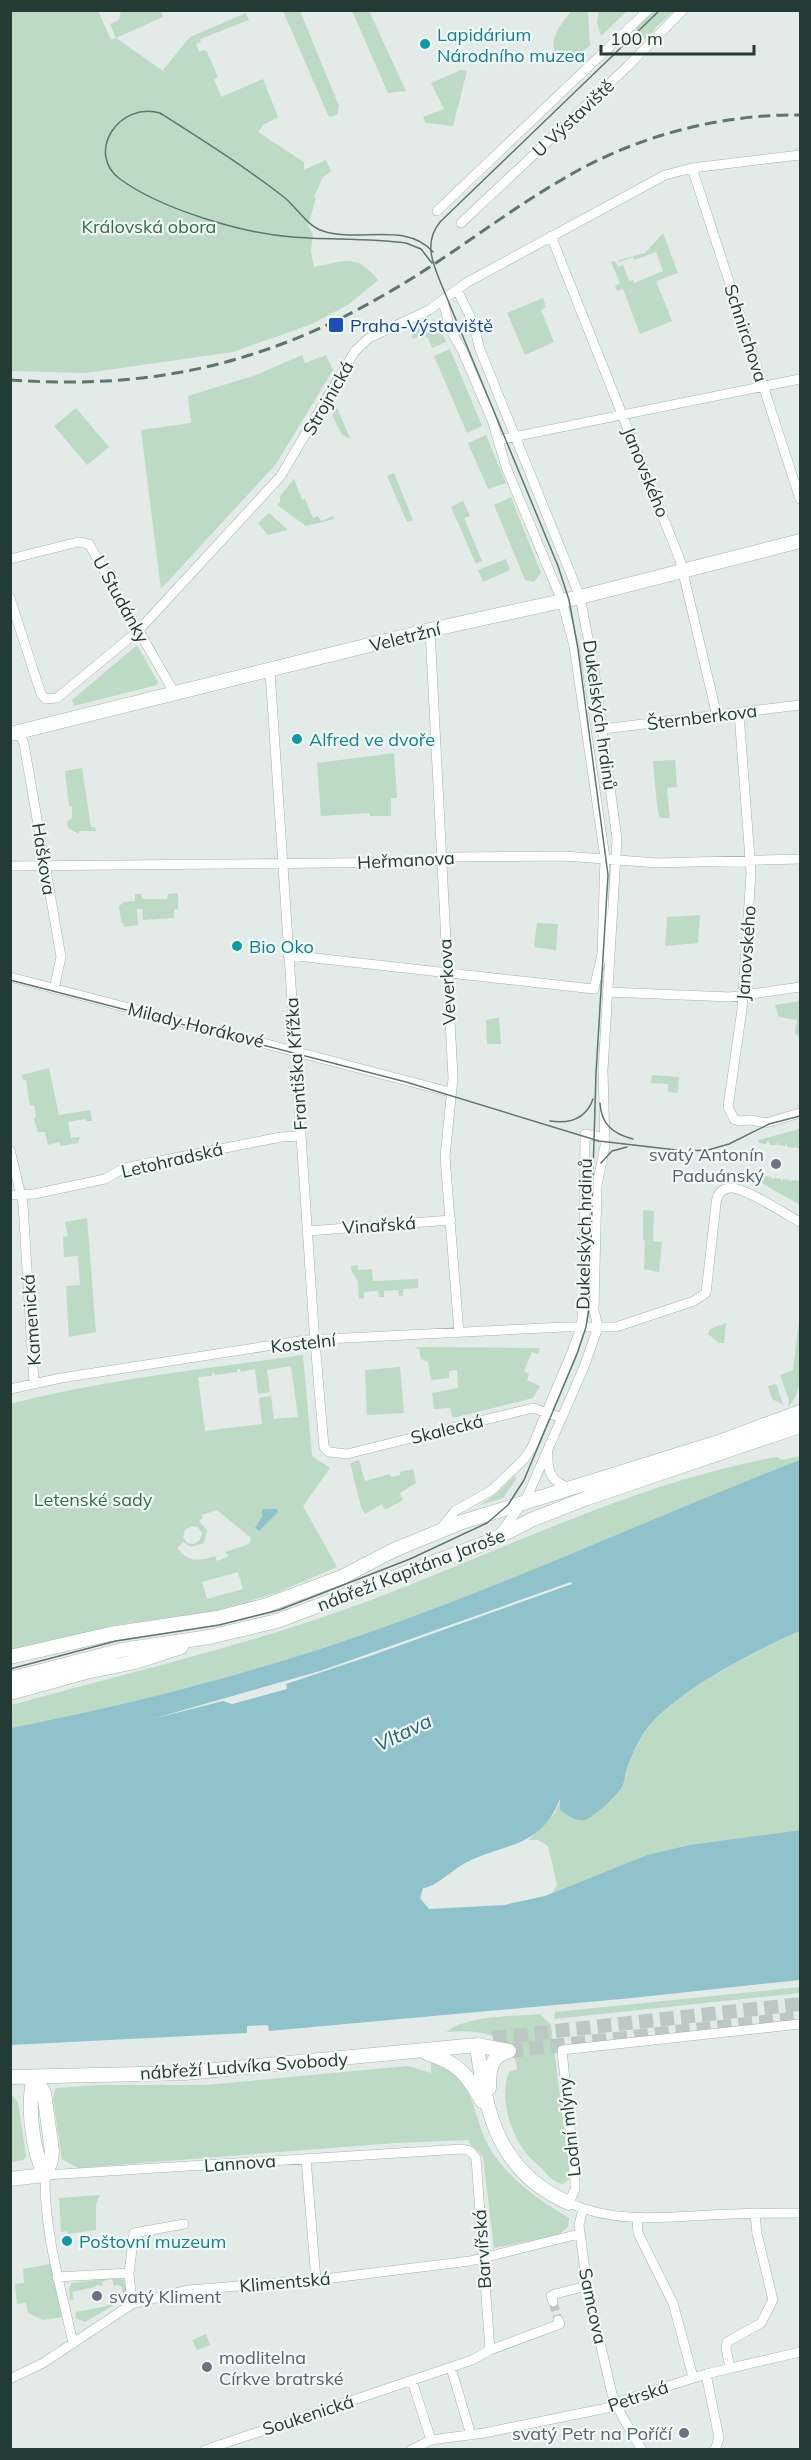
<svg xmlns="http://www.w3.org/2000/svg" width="811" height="2460" font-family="Mulish,sans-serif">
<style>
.green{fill:#bddac4;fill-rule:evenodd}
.water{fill:#8fc2cb;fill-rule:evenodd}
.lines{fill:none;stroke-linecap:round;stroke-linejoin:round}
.street-tunnel{stroke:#bcc8c3;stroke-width:9;stroke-dasharray:9 4.5;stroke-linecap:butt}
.secondary-tunnel{stroke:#bcc8c3;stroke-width:14;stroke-dasharray:14 7;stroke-linecap:butt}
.street-casing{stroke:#a5b2ae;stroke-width:10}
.secondary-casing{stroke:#a2b5ae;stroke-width:15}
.street{stroke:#fff;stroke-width:9}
.secondary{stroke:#fff;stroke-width:14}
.tram{stroke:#5e766f;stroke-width:1.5}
.rail{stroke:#5e766f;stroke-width:3;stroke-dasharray:12 6;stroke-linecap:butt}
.culture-dot{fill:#0f9aa8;stroke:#f2f8f5;stroke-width:2}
.transit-dot{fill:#1a4fb4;stroke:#f2f8f5;stroke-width:2}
.worship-dot{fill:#6b7280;stroke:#f2f8f5;stroke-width:2}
.labels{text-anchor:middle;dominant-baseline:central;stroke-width:4.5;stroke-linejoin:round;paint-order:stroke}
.culture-label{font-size:18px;fill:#0d838f;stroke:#f2f8f5;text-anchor:start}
.street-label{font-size:18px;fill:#243a34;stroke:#f2f8f5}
.park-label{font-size:18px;fill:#316d48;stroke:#f2f8f5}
.transit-label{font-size:18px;fill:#164399;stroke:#f2f8f5;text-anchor:start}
.worship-label{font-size:18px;fill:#5b616d;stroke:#f2f8f5;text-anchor:end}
.water-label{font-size:20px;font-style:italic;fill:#236470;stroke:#f2f8f5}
</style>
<rect width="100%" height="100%" fill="#e2ebe7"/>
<path class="green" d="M572 10 588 11 590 45 572 62 566 61 555 53C549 37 562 23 572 10Z
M599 10H627V11L601 36 597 23Z
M10 11H98L111 40 116 38 110 24 119 20 121 11H161L163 17 116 38 166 73 163 70 190 37 246 13 249 20 200 39 201 42 196 44 199 52 204 50 207 52 218 77 214 79 221 97 263 79 278 117 263 125 258 132 304 162V170L326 160 331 171 323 177 314 197 316 198 308 226 313 234 311 251 314 267C344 262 356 252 378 280L349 304 312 324 233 352 86 373 11 371Z
M283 11H300L339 106 337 115 329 117Z
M352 11H369L406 91 388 93Z
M655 11H674L656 27 647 41 634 27Z
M461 70 467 71 453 126 426 123 423 117 444 109 431 83Z
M663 233 678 273 656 281 672 321 640 334 623 289 617 291 615 286 620 283 611 262 615 261 618 267 623 265 629 281 633 280 634 283 663 271 656 252 634 260 633 257 619 262V260L645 253Z
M543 298 546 307 541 310 554 342 525 355 507 313Z
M433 319 438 322 446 342 432 348 428 338 422 335 413 339 411 332 425 322 431 323Z
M450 349 482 426 467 433 434 356Z
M302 355 305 363 326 355 333 370 276 464 161 589 141 430 191 423 188 396 256 375Z
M76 408 109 447 87 465 54 426Z
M337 408 350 438H349L342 435 332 415Z
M486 435 506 483 488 489 468 443Z
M394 473 413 520 407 522 387 476Z
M294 479 302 500 305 499 313 518 318 516 321 521 333 516 334 519 306 526 277 505 280 502V496Z
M511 497 541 573 534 582 525 580 494 505Z
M463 501 470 516 464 518 482 561 476 564 451 507Z
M269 513 288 530 268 535 258 523Z
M506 559 510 570 483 582 478 570Z
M136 646 138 647 158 682 157 685 74 706 72 700Z
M394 753 397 798H391V816H370V813L321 816 317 763Z
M675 760 677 787 667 788 670 818H660C657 814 654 773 653 761Z
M82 768 91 827H95L96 831H79V834L68 828 67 822 72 818V806H69L65 771Z
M178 893V909H174V918L143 920 142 909H137L138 925 125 927 121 921 119 906 124 902 135 901V894H141L142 899H167L168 894Z
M700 915 698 943 665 946 667 917Z
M537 923 558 924 556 950 534 947Z
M800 1001V1037L795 1033 797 1020 779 1017 775 1005Z
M499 1018 501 1044H487L486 1021 489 1019Z
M49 1068 59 1115 90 1110 92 1121H86L85 1119 68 1122 71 1138 80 1137 78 1143 61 1146 59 1142 48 1145 45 1132H38L34 1119 36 1116 34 1105 30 1106 26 1080H23L22 1075Z
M652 1075 679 1077 678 1093 668 1092V1084L651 1083Z
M800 1129 799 1148H796V1145L794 1148 787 1147V1143L785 1146 778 1145V1142L776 1145H770L768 1141 766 1144 759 1143 758 1140Z
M764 1176 772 1177V1180L774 1178 781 1179 782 1182 783 1179 790 1180V1183L792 1180 800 1181 798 1188H800V1205L753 1178 756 1177 763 1179Z
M643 1210 654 1211 653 1241 662 1242 659 1272 644 1269 645 1241 643 1240Z
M87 1218 96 1332 69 1337 66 1286 80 1285 78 1256 64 1257 63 1237 68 1236 65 1222Z
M358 1265V1270L372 1269 373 1281 418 1279V1288L403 1289V1296H399L398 1290 384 1291V1297H379L378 1291 364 1292V1298L359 1299 358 1281 352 1272 351 1266Z
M800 1313C801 1340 808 1388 788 1407L789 1400 780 1375 793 1370Z
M726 1323 724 1343H719L708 1334 710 1329Z
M417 1347 540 1348 538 1354 532 1352 524 1371 529 1374 527 1380 540 1386 533 1398 453 1418 450 1408 434 1409 432 1393 458 1388 457 1370 449 1371V1378L431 1380 428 1362 421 1359 419 1349 415 1348Z
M303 1355 312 1456 330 1468 303 1506 337 1567 276 1593 212 1612 117 1625 11 1651 10 1404C106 1379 205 1369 303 1355ZM291 1366 298 1417 274 1419 271 1396 259 1398 262 1424 205 1431 198 1377 212 1376V1373H215V1375L237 1372V1369H240L241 1372 255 1369 258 1394 270 1392 267 1370ZM217 1510 251 1538 249 1544 225 1552 229 1556 217 1561 215 1556C199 1562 188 1562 177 1548L183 1542 191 1547 204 1543 207 1530 199 1521 203 1518 202 1515ZM191 1526 198 1527 202 1533 200 1540 194 1544 187 1543 183 1537 185 1530ZM238 1572 243 1589 207 1599 202 1582Z
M400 1367 404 1413 367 1415 365 1370Z
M776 1384 783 1404 784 1405 772 1399 768 1386Z
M800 1456V1460C662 1513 527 1576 387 1626 265 1670 138 1704 11 1728V1705C132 1672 253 1644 371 1600 504 1550 636 1482 777 1457L781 1460Z
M359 1460 365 1481 390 1474 391 1477 400 1475V1472L413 1469 416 1483 400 1493 403 1500 385 1510 382 1504 365 1514 361 1507 350 1463Z
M515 1476 516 1479 503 1498 480 1505 497 1493Z
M800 1631V1830L689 1845 647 1855 552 1893 557 1885 548 1846 538 1840H529L555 1813 561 1798V1800L624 1785C627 1765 636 1743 649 1727 678 1690 758 1650 800 1631Z
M800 1987V1993L554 2019 555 2012Z
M540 2014 551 2025 570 2178 563 2184C555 2183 549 2177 545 2172 539 2165 531 2160 525 2152 510 2131 499 2097 509 2072L517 2069C512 2030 475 2030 446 2032 470 2014 511 2017 540 2014Z
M431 2060C480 2073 469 2121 495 2156 515 2184 540 2200 569 2218L568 2227 557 2236 494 2248 483 2157C478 2150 471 2147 468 2140L395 2143 78 2168 62 2159 53 2099 56 2088 99 2085H206L396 2067 408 2066 431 2073Z
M10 2093 18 2102 26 2156 23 2160 11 2162Z
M100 2195 96 2205V2230L68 2234 67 2231 61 2232 59 2198Z
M50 2264 62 2317 43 2320 28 2313 26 2303 17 2304 15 2284 24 2283 23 2269Z
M113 2278 124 2280 127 2293 124 2299 85 2322 75 2318 76 2312 111 2305 109 2300 121 2298 123 2294 122 2287 117 2285 114 2286 112 2279 103 2281 102 2286 96 2285 95 2287 72 2292 74 2299 70 2300 69 2288 72 2283Z
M206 2334 210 2345 197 2350 192 2340Z"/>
<path class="water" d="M800 1460V1631C756 1650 681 1689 650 1725 639 1738 632 1754 627 1769 625 1775 625 1782 622 1787 615 1797 599 1812 589 1818 578 1824 569 1816 560 1810V1799C540 1849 506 1842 465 1863 452 1870 436 1887 423 1888L420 1898 429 1909 504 1905 545 1896 647 1855 689 1845 800 1830V1980L632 1998 269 2031 268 2025 247 2026V2033L11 2045V1728C138 1703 265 1670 387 1626 527 1576 662 1513 800 1460ZM571 1582 572 1584 370 1656 286 1684 287 1689 232 1704 223 1701 152 1719 320 1671Z
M262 1509H277L278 1512 259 1531 255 1528 262 1517Z"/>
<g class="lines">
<path class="street-tunnel" d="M553 2302 558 2320"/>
<path class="secondary-tunnel" d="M493 2038 800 2004
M509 2051 800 2018"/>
<g class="street-casing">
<path id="street" d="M692 168 800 499
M437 211 648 10
M461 223 627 67 683 10
M551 236 680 560 717 716
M457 290 474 324 479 347 580 597 594 669 617 839 603 1070 605 1146 597 1185 594 1310 598 1327 584 1367 527 1497 502 1531
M498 440 800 379
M10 559 78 542 89 544 175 694
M10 598 41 694 46 699 57 698 138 631 280 477 355 351 369 338 429 310 466 283 665 175 692 168 800 155
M430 630 453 1078 445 1157 459 1333
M270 671 314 1330 324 1447 329 1452 347 1454 533 1408 562 1418
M739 713 751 873 742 1009 728 1107 734 1119 739 1121 751 1120 766 1123 800 1113
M603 729 800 705
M13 734 21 737 24 744 61 957 54 989
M10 866 428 862 453 857 564 856 658 863 800 859
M288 955 594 989 602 954 605 858 574 646 562 601 506 467 492 420 462 350 450 329 443 301
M10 977 450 1092
M608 992 730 997 800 987
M10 1150 23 1204 34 1383
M10 1195 34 1194 105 1179 124 1168 281 1137 300 1136
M308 1231 451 1220
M10 1389 61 1378 306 1340 564 1327H616L694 1301 706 1293 716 1204C717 1195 721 1188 731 1188 744 1187 787 1215 800 1222
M548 1454C547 1474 553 1483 571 1488
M438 1532 455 1511 492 1490 524 1459 532 1447 572 1352 581 1327 584 1301 585 1134 605 1138
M800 2024 562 2050 575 2181V2189L569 2203C614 2223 660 2218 709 2215 739 2213 770 2213 800 2213
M306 2159 316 2280
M583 2209 579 2225 587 2286 612 2394 622 2416 642 2450
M637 2219 638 2233 673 2303 693 2377
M57 2277 129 2273
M553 2302 551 2296 555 2294 587 2286
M132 2304 129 2273 134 2233 184 2224
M73 2343C61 2288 44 2232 45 2175L462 2149 470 2151 476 2158 490 2350
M451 2368 471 2435
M730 2368 726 2348 727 2342 761 2323 773 2300 757 2234 755 2213
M706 2374 719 2438 715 2450
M10 2379 43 2363 132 2304 188 2290 316 2280 470 2261 579 2234
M412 2381 431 2440
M205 2450 472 2360 490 2350 560 2324 558 2320
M411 2450 431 2440 484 2433 607 2408 615 2403 706 2374 800 2352"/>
</g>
<g class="secondary-casing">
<path id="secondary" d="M10 734 430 630 580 597 800 541
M10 1657 110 1634 217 1618 267 1605 342 1577 394 1550 462 1522 719 1442 800 1412
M10 1679 122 1650 209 1637 277 1621 488 1542 531 1520 587 1498 800 1426
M10 1693 86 1672 135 1662 181 1647
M477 2045C485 2113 499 2173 569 2203
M427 2053C458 2063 466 2073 482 2101
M10 2077 184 2073 477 2045 509 2051
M34 2077 44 2093 52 2151 51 2161 45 2175
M34 2077C27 2105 32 2150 45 2175
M489 2088C489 2070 490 2056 509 2051
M10 2179 45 2175"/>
</g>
<use href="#street" class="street"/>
<use href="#secondary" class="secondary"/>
<path class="tram" d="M432 263 421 249 406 243C368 238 329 240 292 237 241 233 161 209 120 179 85 153 119 101 160 113 201 139 247 168 285 198 298 209 307 226 323 231 358 243 406 221 433 252
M10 980 406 1082 599 1141 685 1151 708 1150 729 1144 769 1124 800 1116
M600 1103C601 1124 613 1134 633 1139
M550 1121C570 1124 586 1119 593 1099
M601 1163 612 1151 627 1147
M10 1669 116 1641 219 1625 279 1610 410 1559 487 1523 508 1505 524 1480 577 1354 586 1327 589 1309 596 1073 608 875 578 649 569 600 558 566 442 286C433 264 423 243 440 222L660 10"/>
<path class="rail" d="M10 380C149 390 263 365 384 295 446 260 501 215 563 179 633 137 718 114 800 115"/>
</g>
<g class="culture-dot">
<circle cx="425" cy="44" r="6"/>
<circle cx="297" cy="739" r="6"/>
<circle cx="237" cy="946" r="6"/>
<circle cx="67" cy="2241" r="6"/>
</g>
<rect class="transit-dot" x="328" y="317" width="16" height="16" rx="3"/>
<g class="worship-dot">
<circle cx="776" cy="1164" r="6"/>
<circle cx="97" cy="2296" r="6"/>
<circle cx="207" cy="2367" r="6"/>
<circle cx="684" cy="2433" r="6"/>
</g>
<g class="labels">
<g class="culture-label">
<text x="437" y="34">Lapidárium<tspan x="437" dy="21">Národního muzea</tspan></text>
<text x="309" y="739">Alfred ve dvoře</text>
<text x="249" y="946">Bio Oko</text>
<text x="79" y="2241">Poštovní muzeum</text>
</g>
<g class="street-label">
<text transform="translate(573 118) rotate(-43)">U Výstaviště</text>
<text transform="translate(746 333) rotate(72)">Schnirchova</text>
<text transform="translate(328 398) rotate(-60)">Strojnická</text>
<text transform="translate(646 472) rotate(68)">Janovského</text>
<text transform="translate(121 599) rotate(61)">U Studánky</text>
<text transform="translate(405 637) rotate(-14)">Veletržní</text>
<text transform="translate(600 715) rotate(82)">Dukelských hrdinů</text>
<text transform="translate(702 717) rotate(-7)">Šternberkova</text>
<text transform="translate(44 859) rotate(81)">Haškova</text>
<text transform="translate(406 860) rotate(-3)">Heřmanova</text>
<text transform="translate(746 953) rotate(-86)">Janovského</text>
<text transform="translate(447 982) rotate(-93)">Veverkova</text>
<text transform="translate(196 1025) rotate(14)">Milady Horákové</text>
<text transform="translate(296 1064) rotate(-94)">Františka Křížka</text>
<text transform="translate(172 1160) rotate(-13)">Letohradská</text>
<text transform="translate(379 1225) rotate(-4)">Vinařská</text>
<text transform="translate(584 1234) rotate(-89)">Dukelských hrdinů</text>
<text transform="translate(31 1320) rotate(-94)">Kamenická</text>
<text transform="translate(303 1343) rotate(-6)">Kostelní</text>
<text transform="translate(447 1429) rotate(-14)">Skalecká</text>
<text transform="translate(411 1570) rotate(-21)">nábřeží Kapitána Jaroše</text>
<text transform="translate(244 2066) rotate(-4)">nábřeží Ludvíka Svobody</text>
<text transform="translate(569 2127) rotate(-96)">Lodní mlýny</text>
<text transform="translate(240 2163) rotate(-4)">Lannova</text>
<text transform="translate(482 2249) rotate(-94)">Barvířská</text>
<text transform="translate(285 2282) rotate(-5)">Klimentská</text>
<text transform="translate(593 2306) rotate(78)">Samcova</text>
<text transform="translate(638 2396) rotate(-19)">Petrská</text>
<text transform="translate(308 2415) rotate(-18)">Soukenická</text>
</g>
<g class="park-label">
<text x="149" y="226">Královská obora</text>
<text x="93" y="1499">Letenské sady</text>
</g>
<g class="transit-label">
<text x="350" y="325">Praha-Výstaviště</text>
</g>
<g class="worship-label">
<text x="764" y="1154">svatý Antonín<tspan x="764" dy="21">Paduánský</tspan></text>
<text x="109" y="2296" text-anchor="start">svatý Kliment</text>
<text x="219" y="2357" text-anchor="start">modlitelna<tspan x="219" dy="21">Církve bratrské</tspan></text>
<text x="672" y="2433">svatý Petr na Poříčí</text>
</g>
<g class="water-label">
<text transform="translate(403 1732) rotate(-26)">Vltava</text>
</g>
</g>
<rect width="811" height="2460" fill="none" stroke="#243a34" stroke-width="24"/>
<path d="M601 45v9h153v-9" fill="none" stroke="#243a34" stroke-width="3"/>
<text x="610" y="45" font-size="18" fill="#243a34" stroke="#f2f8f5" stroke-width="4.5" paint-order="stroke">100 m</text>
</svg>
